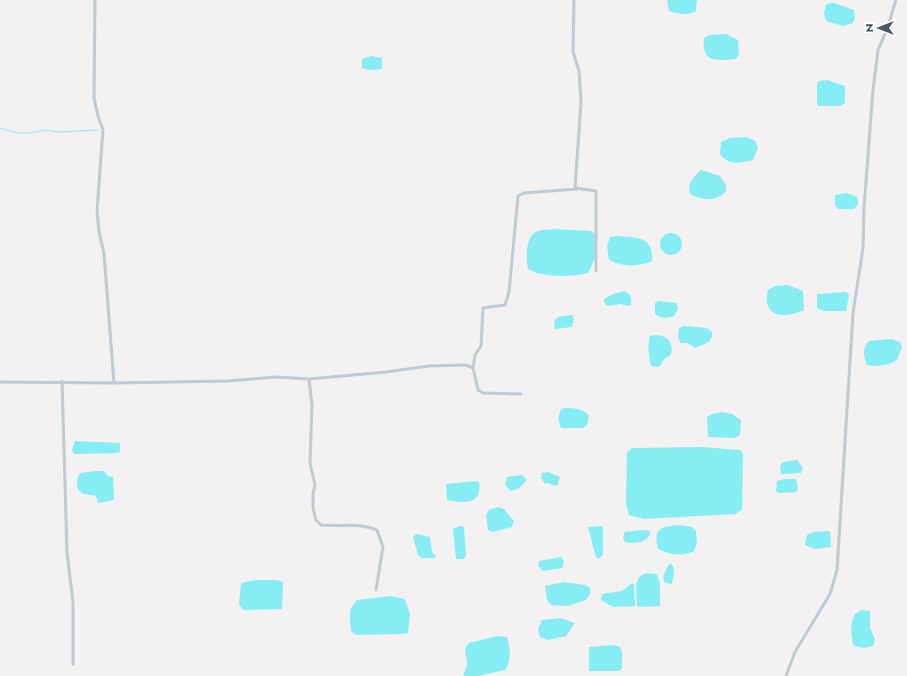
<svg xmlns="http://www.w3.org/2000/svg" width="907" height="676" font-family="Jost,sans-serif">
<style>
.water{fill:#86edf5}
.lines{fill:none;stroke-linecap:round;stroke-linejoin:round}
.stream{stroke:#86edf5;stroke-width:1}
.street{stroke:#becbd2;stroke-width:3}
</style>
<rect width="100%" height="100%" fill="#f4f1f2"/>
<path class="water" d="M667 0H697L696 11C687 16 679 14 669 11Z
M830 3H834L854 10 855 18 853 23 843 26 826 21 824 13 826 5Z
M726 34 738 40 739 54 736 59C716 61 701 63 704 38L709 35Z
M372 56 382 58V69L369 70 362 68V59Z
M827 80 845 86V103L840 106H818L817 104V84L819 81Z
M747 137 755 141 758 148 753 160C739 163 729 166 720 154L721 142 730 138Z
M701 170 720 176 726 185V191C717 202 704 200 691 195 686 185 693 177 701 170Z
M847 193 857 197 858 204 854 209H838L835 205V195Z
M554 229 591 231 595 234V258L588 273C571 277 543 278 528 269 526 258 525 235 538 231 543 229 549 230 554 229Z
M660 244a11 11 0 1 1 22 0a11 11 0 1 1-22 0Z
M616 236C636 238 654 235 652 261 639 267 621 267 609 260L607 246 610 237Z
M788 285 803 291 804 310C785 319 761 318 768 290L775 286Z
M625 291C631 295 633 299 630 306L620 304 607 306 604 302V299L613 294Z
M846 292 849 295 846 311H824L817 308V294Z
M659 301 677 303 678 309 674 316C667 318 661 319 655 314V303Z
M572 315 574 319 572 327 555 329 554 321 558 317Z
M685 326 707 328 712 332V337L709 342 695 348 688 343H681C677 339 678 334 679 328Z
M656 335C666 336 671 340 672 350L670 356 665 358 659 367 651 366C649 356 647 346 650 336Z
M891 339 900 342 902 347 897 360C887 366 878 367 867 365 863 355 862 349 869 341Z
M565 408C574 408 583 408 589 416L587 425 583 428H561L558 418 561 409Z
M722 412 732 414 741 420 740 435 735 438 708 437 707 417 712 414Z
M75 441 120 443V452L118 453 74 454 72 450Z
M702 447 740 450 743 454 742 510 735 514 644 519 629 515 626 504 627 452 632 448Z
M797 460 803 468 801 473 781 474 780 466 783 462Z
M96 471H104L108 476 113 477 114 500 98 503 96 496C86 494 77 495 77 483 77 479 78 477 80 473Z
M548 472 560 477 558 484 556 486 548 483 545 484 541 478 542 473Z
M522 475 527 480 518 489 510 491 505 484 507 477Z
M784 479H796L798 488 796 492 779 493 776 491 777 481Z
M478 481C480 485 480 487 479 491 477 506 458 502 447 500L446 484Z
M498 507 504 509 514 521 512 527 492 532 488 530 486 515 489 510Z
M678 525 692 527 696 531 697 543 694 551C681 557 671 555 658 549 653 528 661 527 678 525Z
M460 526H463L464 528 466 555 464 559H456L453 529Z
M600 526 603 527V555L598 559 596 557 588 527Z
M643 530 650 531V535C645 543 634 544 625 542L623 537 625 532Z
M830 531 831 547 815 549 805 545 807 535 814 532Z
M416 534 430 537 432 552 436 556 435 558H422L418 555 413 537Z
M561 557 564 561 562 568 543 571 538 566 539 561Z
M670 563 673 566 674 573 672 584 665 583C661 577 666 569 670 563Z
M646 573 657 574 660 584V606L639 607 637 606 636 584 640 576Z
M255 580H277L283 582 282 609 243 610 239 604 241 583Z
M564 582 585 585 590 588V594L586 600 568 606 551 605 547 600 545 586Z
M632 583 634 584 635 606 613 607 601 600 602 594 622 591Z
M390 596 405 599 410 614 408 633 402 634 356 635 351 631C350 617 347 611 357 600Z
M862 610 870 611V628L875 639 873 646 864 648 854 646C851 640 850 622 854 616 855 613 859 612 862 610Z
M561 618 575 623 566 636 548 640 540 637 538 629 542 620Z
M497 636 507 637C510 648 512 660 505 670L477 676H463C464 672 467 667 467 663 467 654 462 650 469 643Z
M615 645 620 647 622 652V669L619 671H589V647Z"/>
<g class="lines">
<path class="stream" d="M0 128 17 133H29L45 130 59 132 98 130"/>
<path class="street" d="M95 0 94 98 98 116 103 130 97 211 99 231 104 254 114 383
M574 0 573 52 579 71 581 102 575 188 596 191V271
M309 379 312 405 310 463 315 485 313 494V508L316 520 321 525C340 527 359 522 377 530L383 547 376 590
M62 381 67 553 73 602V664
M0 382 114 383 227 381 277 377 309 379 386 372 429 366 466 365 473 368
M521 394 483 393 478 390 473 368 475 355 481 346 483 308 505 305 509 292 518 196 524 193 577 189
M786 676 795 652 830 594 837 570 853 313 863 248 864 207 873 90 878 50 887 29 896 0"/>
</g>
<g transform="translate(879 28) rotate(270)" stroke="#ffffff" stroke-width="3" paint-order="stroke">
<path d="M0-3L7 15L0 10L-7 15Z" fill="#475861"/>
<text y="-6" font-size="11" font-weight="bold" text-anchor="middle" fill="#475861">N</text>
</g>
</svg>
